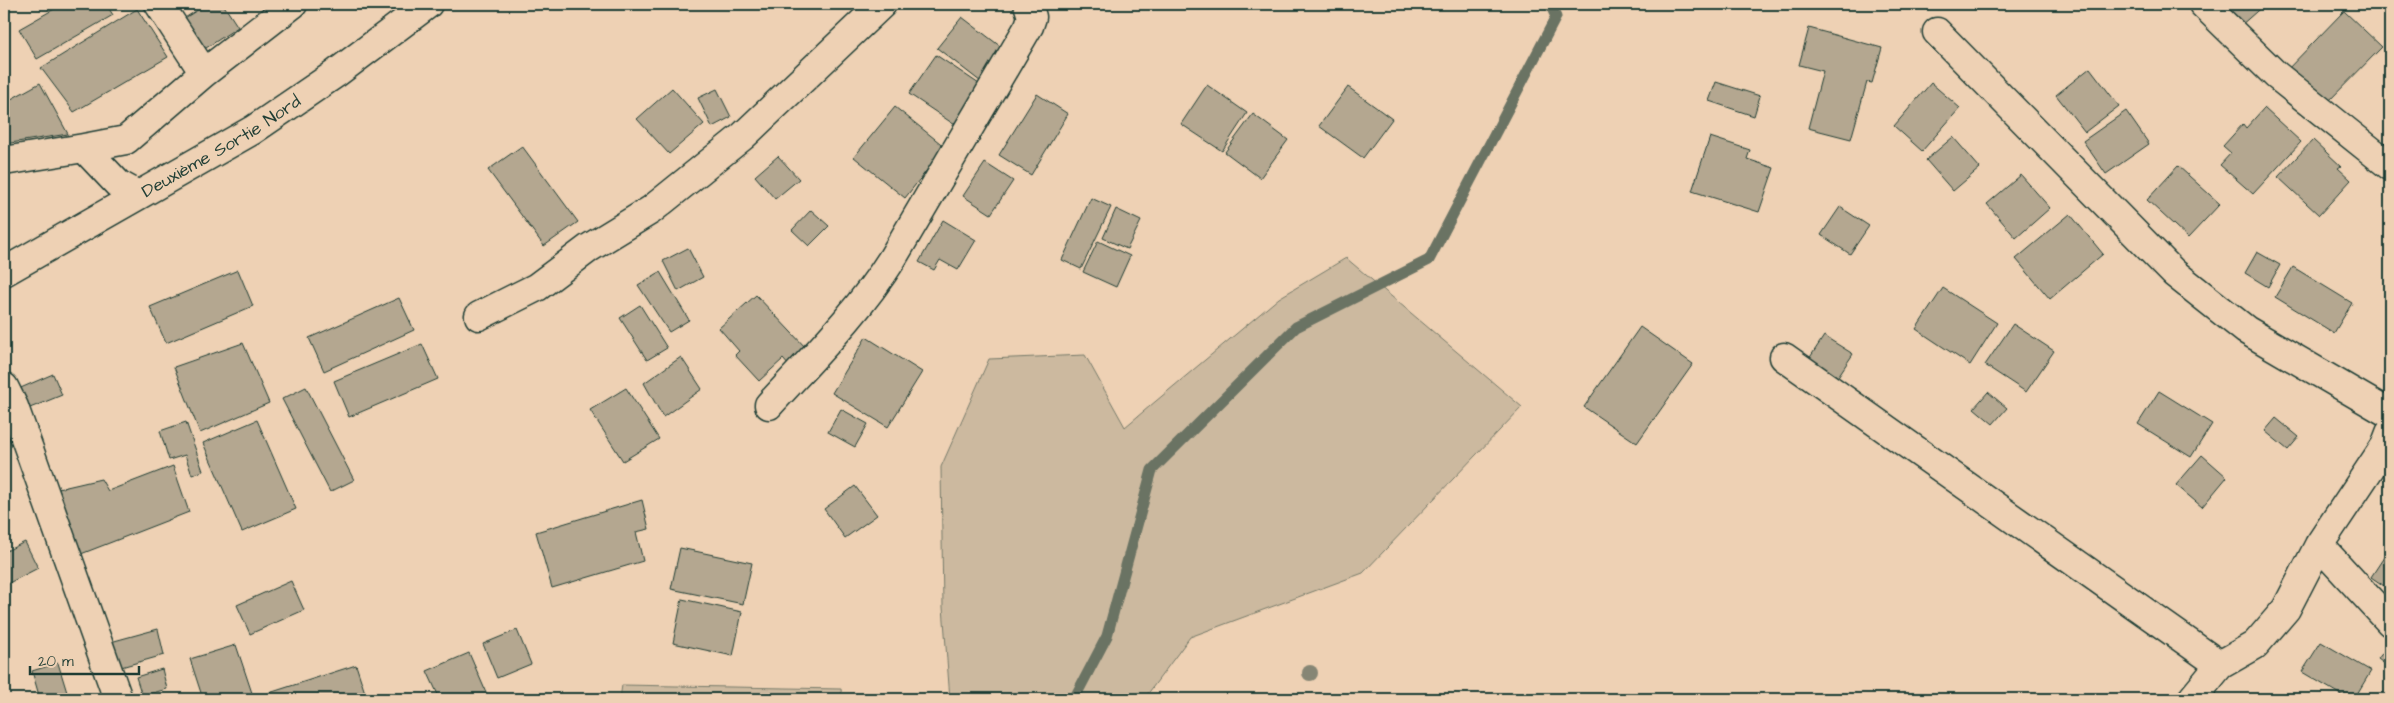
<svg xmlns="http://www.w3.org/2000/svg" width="2394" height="703" font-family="'Architects Daughter',sans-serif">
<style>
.green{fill:#ccb99f;stroke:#767b6a}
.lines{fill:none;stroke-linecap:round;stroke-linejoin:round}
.stream{stroke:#6a7363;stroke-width:11}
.building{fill:#b4a790;stroke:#1f3d34}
.street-casing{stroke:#1f3d34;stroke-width:31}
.primary-casing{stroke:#1f3d34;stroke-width:31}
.street{stroke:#eed1b4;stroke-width:28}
.primary{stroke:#eed1b4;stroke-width:28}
.tree{fill:#868674}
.labels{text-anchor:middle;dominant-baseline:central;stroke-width:4;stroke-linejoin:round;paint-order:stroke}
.street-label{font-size:18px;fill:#1f3d34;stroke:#eed1b4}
</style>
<rect width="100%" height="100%" fill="#eed1b4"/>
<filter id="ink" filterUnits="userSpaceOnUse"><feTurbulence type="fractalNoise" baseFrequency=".02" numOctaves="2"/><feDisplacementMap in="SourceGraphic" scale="10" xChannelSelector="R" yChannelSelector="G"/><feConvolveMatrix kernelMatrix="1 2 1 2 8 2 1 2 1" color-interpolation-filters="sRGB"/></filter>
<g filter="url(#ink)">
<path class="green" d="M1346 258 1522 407 1363 573 1190 637 1144 699H950L943 607 941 467 989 359 1085 355 1125 427 1279 298Z
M622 685 841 689 842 699H620Z"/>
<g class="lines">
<path class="stream" d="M1074 699 1107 636 1152 470 1296 327 1429 260 1556 17 1550 4"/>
</g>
<path class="building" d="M63 4H106L113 15 37 59 19 29Z
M207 4H223L238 27 200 52 180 21Z
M2220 4H2265L2240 26Z
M137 9 168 57 74 112 41 68Z
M2344 11 2382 47 2320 110 2283 74Z
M962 17 1009 53 985 85 937 48Z
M1809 28 1882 48 1872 83 1867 82 1851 139 1808 128 1823 71 1799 65Z
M936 55 982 86 955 125 909 94Z
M2090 68 2119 106 2085 132 2056 95Z
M1716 82 1760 96 1754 116 1709 101Z
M40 83 68 134 4 144V103Z
M1931 83 1960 108 1922 151 1894 126Z
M1207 85 1247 113 1222 151 1181 124Z
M1348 87 1392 119 1363 158 1319 126Z
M672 88 704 124 669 154 637 119Z
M717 89 731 117 712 127 698 98Z
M1037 94 1068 114 1031 175 999 155Z
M895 107 945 147 905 198 854 157Z
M2264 108 2301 142 2253 194 2220 165 2231 153 2223 146 2243 124 2246 128Z
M2126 111 2149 144 2106 174 2083 141Z
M1253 114 1288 140 1260 178 1225 152Z
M1710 137 1750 150 1747 159 1774 168 1759 212 1692 191Z
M1953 137 1980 168 1953 191 1926 160Z
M2313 140 2341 166 2338 168 2351 180 2319 215 2278 177Z
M522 146 578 222 544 246 488 170Z
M778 156 799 179 775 199 755 176Z
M985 163 1013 181 991 214 963 196Z
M2178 166 2220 204 2188 238 2147 200Z
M2021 175 2050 208 2016 238 1987 204Z
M1091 198 1111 207 1081 269 1062 260Z
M1840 207 1869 226 1850 254 1821 235Z
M1116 209 1141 221 1127 249 1103 238Z
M811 210 829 226 809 246 792 230Z
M2070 214 2103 254 2050 299 2016 259Z
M943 220 976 240 958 270 940 260 934 270 919 262Z
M1098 241 1130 256 1116 287 1083 272Z
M688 248 703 277 678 291 663 261Z
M2257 252 2280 265 2268 287 2245 273Z
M2293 267 2352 303 2334 333 2275 297Z
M238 270 253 306 166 343 150 307Z
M660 272 689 320 669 332 638 285Z
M1943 288 1997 323 1970 365 1916 329Z
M756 295 807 349 789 366 783 359 759 381 735 355 739 351 719 328Z
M399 298 414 330 324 371 309 338Z
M640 305 667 348 647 360 620 318Z
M2013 324 2054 351 2026 392 1985 365Z
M1640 327 1693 364 1637 443 1584 407Z
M1824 336 1853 354 1835 381 1807 362Z
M866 337 922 372 888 427 832 393Z
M243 343 269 403 200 433 174 367Z
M422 344 438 379 349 417 334 381Z
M681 357 702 389 663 417 644 383Z
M53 374 62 395 25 410 16 390Z
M306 387 354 480 330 492 282 399Z
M626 388 659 439 623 461 590 410Z
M2159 391 2212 424 2191 457 2138 424Z
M1988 392 2007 408 1993 424 1974 408Z
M841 409 868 424 855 447 828 432Z
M2276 418 2299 437 2288 450 2265 431Z
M257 420 296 509 242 532 203 443Z
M186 422 203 471 192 475 185 455 169 460 160 431Z
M2202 455 2227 477 2202 507 2176 485Z
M173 466 189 512 81 554 58 489 101 479 108 491Z
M855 486 877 515 845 538 824 509Z
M642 500 649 529 636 532 643 561 552 588 536 532Z
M25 542 38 568 7 584 4 578V552Z
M680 548 752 563 743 604 671 589Z
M2390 548V590L2371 577Z
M291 581 304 610 250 634 237 605Z
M682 599 742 612 733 656 673 643Z
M158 629 164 655 114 669 107 643Z
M517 630 531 664 497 678 483 644Z
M2321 642 2371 671 2354 699H2348L2302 672Z
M2389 644 2390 645V668L2378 659Z
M236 645 254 699H203L190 659Z
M469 653 489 699H440L427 671Z
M58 663 69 699H40L32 671Z
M356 665 367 699H265L263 695Z
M162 669 167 689 142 696 136 677Z"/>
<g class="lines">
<g class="street-casing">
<path id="street" d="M159 4 204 73
M2203 4 2276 75 2390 166
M1937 32 2174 273 2246 330 2390 414
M84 148 126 140 204 73 293 4
M4 161 84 148 118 184 138 195
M479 316 537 287 589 248 651 210 743 136 882 4
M1784 357 2220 665
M4 387 14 407 118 699
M769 405C812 358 858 313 892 259L1029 26 1032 17 1028 4
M2319 545 2390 622
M2192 699 2220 665 2255 645 2286 609 2319 545 2385 446 2390 433"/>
</g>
<g class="primary-casing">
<g id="primary">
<path id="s1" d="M4 272 253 130 335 74 428 4"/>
</g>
</g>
<use href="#street" class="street"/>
<use href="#primary" class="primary"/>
</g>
<circle class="tree" cx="1310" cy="673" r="8"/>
</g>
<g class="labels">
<g class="street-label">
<text stroke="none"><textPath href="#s1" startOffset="251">Deuxième Sortie Nord</textPath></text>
</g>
</g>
<rect width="2394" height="703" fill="none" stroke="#eed1b4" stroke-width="20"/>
<rect x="10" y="10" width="2374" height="683" fill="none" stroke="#1f3d34" stroke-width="2" filter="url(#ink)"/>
<path d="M30 666v8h109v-8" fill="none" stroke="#1f3d34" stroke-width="2.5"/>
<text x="38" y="666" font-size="15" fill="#1f3d34" stroke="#eed1b4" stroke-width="4" paint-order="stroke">20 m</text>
</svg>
